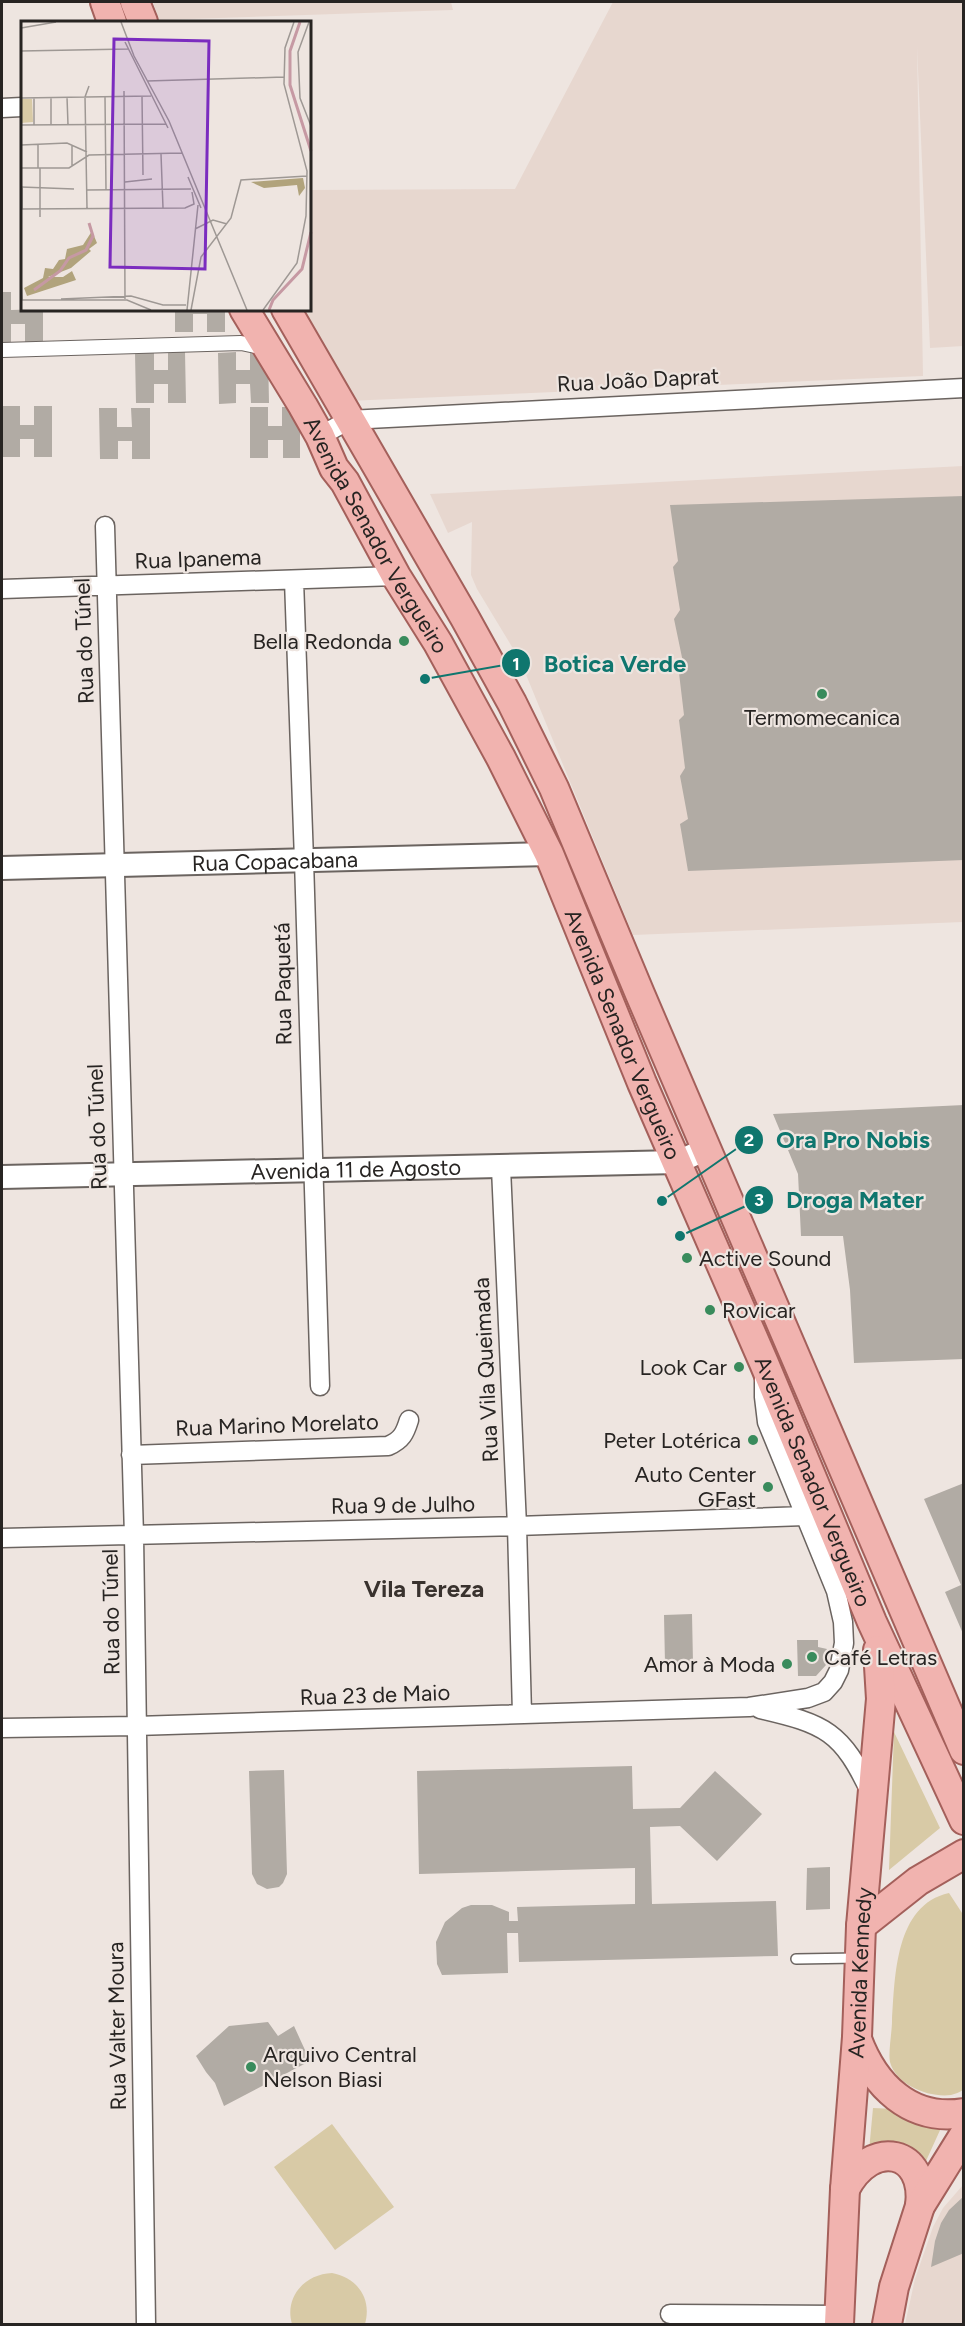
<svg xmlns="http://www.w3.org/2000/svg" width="965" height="2326" font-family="Figtree,sans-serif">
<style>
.built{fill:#e7d7cf}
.green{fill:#d8caa6}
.building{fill:#b1aba4}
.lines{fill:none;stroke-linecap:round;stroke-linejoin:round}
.service-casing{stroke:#6b6460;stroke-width:12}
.pedestrian-casing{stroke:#6b6460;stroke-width:16}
.minor-casing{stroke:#6b6460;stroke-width:21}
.tertiary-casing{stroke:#6b6460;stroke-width:26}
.primary-casing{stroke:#a4605b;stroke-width:32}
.service{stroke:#fff;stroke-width:9}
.pedestrian{stroke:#fff;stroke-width:14}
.minor{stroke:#fff;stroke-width:18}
.tertiary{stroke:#fff;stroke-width:22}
.primary{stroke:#f1b3af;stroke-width:28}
.poi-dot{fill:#398b5c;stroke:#eee5e0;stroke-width:2}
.labels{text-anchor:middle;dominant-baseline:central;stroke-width:4.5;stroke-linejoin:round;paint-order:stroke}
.street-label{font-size:22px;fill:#272422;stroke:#eee5e0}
.poi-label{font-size:22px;fill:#272422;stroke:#eee5e0;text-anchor:end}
.neighbourhood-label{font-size:24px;font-weight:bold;fill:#39322e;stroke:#eee5e0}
.inset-river{fill:none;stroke:#c699a3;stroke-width:3}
.inset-road{fill:none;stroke:#9e9894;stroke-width:1.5}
.view{fill:#7b2cbf;fill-opacity:0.15;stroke:#7b2cbf;stroke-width:3}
.inset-edge{fill:none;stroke:#272422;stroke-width:3}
.leader{fill:none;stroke:#0f766e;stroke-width:2}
.callout-dot{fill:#0f766e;stroke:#eee5e0;stroke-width:2}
.mark-label{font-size:18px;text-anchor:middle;font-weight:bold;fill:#fff}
.callout-label{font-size:24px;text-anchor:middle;font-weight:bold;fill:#0f766e;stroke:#eee5e0;stroke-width:4.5;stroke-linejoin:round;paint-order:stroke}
</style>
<rect width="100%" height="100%" fill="#eee5e0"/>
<path class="built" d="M153 2H451L453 10 159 20Z
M613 2H963V346L930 348 917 46 923 376 347 401 296 309H309V190L515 189Z
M963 466V922L633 935 520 660 477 589 471 575 472 522 448 533 430 494Z
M963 2185V2324H905L915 2279 933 2227 943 2208Z"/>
<path class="green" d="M894 1732 940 1828 889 1870Z
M949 1893 964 1916 963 2090C960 2092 955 2094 951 2095 929 2098 896 2085 890 2062 888 2053 892 2032 892 2021 895 1976 895 1905 949 1893Z
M873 2108 895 2109 915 2120 941 2128 926 2161 914 2151H869Z
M332 2124 394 2207 335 2250 274 2167Z
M332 2273C358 2278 372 2299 365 2324H292C284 2297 305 2274 332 2273Z"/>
<path class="building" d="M2 292H11V310L43 309V343H25V324H11V343H2Z
M175 309H225V332H207V314H193V332H175Z
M154 352V370H168V352H185L186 403H168V384H154V403H136L135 353Z
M236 352V370H250V352H268L269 403H251L250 384H236V403L219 404 218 353Z
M2 406H20V425H34V406H52V457H34V439H20V457H2Z
M250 407H268V426H282V407H300V458H283V440H268V458H250Z
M99 408H117V427H132L131 408H150V459H132V441H118V459H100Z
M964 496V860L688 871 680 824 688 819 680 776 685 768 679 720 684 715 679 673 684 667 674 619 680 610 673 567 678 561 670 505Z
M964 1105V1359L854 1363 850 1290 843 1236H801L798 1174 773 1114Z
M964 1483V1636L945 1592 961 1585 924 1499Z
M692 1614 693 1663 665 1664 664 1615Z
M797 1640H818V1647L827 1649 826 1665 816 1676H798Z
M632 1766 633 1809 680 1808 715 1771 762 1814 717 1861 680 1826 650 1827 652 1904 776 1901 778 1956 519 1962 518 1933H507L508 1973 442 1975 437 1964 436 1942 445 1922 462 1908 471 1905H492L509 1912V1921H518L517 1907 635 1904V1868L419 1874 417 1771Z
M284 1770 287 1874 283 1883 279 1887 267 1889 257 1884 252 1874 249 1771Z
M830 1867V1909L806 1910 807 1868Z
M268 2022 278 2036 294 2026 310 2061 224 2106 215 2083 206 2072 196 2056 229 2026Z
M964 2196V2253L931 2267 935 2241 941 2223 949 2210Z"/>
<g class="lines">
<g class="service-casing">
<path id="service" d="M796 1959 857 1958"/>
</g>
<g class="pedestrian-casing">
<path id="pedestrian" d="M2 350 241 343 266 348"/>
</g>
<g class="minor-casing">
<path id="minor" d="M2 108 22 107
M320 436 349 420 964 388
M105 526 134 1536 146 2324
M294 580 304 860 320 1386
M2 589 396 576
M501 1168 517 1526 522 1714
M131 1455 388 1446C402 1440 405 1433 409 1420
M2 1538 517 1526 805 1516
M760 1709C825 1724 842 1731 871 1794
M2 1728 136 1726 749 1707 808 1698 824 1692 833 1682 839 1670 844 1643 843 1622 836 1591 767 1422 764 1397V1377
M670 2314 840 2315"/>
</g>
<g class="tertiary-casing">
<g id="tertiary">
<path id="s1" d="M2 868 549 854"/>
<path id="s2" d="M2 1177 678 1162 706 1149"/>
</g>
</g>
<g class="primary-casing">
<g id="primary">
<path d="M105 2 112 22"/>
<path d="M135 2 143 22"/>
<path id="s3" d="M244 309 303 406 320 436 334 468 345 482 396 576 438 643 501 758 549 854 642 1083 764 1363 872 1622 964 1820"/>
<path d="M286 309 465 618 512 703 554 788 640 994 964 1750"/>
<path d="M861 1926 918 1881 964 1854"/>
<path d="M857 2039C874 2085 910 2122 964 2113"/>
<path d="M845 2189C872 2137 927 2150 920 2206"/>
<path id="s4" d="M839 2324 845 2189 857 2037 861 1926 881 1699 878 1650"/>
<path d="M887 2324 894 2287 920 2206 964 2135"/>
</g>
</g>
<use href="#service" class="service"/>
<use href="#pedestrian" class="pedestrian"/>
<use href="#minor" class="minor"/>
<use href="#tertiary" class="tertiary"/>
<use href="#primary" class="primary"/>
</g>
<g class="poi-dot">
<circle cx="404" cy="641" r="6"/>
<circle cx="822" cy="694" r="6"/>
<circle cx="687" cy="1258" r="6"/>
<circle cx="710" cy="1310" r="6"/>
<circle cx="739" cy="1367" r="6"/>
<circle cx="753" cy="1440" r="6"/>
<circle cx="768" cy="1487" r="6"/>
<circle cx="812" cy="1657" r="6"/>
<circle cx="787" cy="1664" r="6"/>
<circle cx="251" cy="2067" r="6"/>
</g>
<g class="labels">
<g class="street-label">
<text transform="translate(638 380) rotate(-3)">Rua João Daprat</text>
<text stroke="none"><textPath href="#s3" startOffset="262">Avenida Senador Vergueiro</textPath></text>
<text transform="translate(198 559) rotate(-2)">Rua Ipanema</text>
<text transform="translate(84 641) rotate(-92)">Rua do Túnel</text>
<text stroke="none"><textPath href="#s1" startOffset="273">Rua Copacabana</textPath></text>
<text transform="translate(283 984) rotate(-91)">Rua Paquetá</text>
<text stroke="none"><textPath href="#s3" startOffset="820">Avenida Senador Vergueiro</textPath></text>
<text transform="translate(97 1127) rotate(-92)">Rua do Túnel</text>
<text stroke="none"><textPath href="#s2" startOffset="354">Avenida 11 de Agosto</textPath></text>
<text transform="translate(486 1370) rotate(-93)">Rua Vila Queimada</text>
<text transform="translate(277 1425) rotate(-2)">Rua Marino Morelato</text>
<text stroke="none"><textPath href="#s3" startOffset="1306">Avenida Senador Vergueiro</textPath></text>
<text transform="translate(403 1505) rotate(-1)">Rua 9 de Julho</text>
<text transform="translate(111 1612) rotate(-91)">Rua do Túnel</text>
<text transform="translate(375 1695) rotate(-2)">Rua 23 de Maio</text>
<text stroke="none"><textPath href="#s4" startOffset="352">Avenida Kennedy</textPath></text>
<text transform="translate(117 2026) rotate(-91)">Rua Valter Moura</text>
</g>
<g class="poi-label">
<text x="392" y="641">Bella Redonda</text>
<text x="822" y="717" text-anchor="middle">Termomecanica</text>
<text x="699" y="1258" text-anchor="start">Active Sound</text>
<text x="722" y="1310" text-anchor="start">Rovicar</text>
<text x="727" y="1367">Look Car</text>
<text x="741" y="1440">Peter Lotérica</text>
<text x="756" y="1474">Auto Center<tspan x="756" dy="25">GFast</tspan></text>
<text x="824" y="1657" text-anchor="start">Café Letras</text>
<text x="775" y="1664">Amor à Moda</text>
<text x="263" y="2054" text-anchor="start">Arquivo Central<tspan x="263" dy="25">Nelson Biasi</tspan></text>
</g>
<g class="neighbourhood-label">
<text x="424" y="1588">Vila Tereza</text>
</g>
</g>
<g transform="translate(21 21)">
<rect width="290" height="290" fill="#eee5e0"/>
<path d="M0 78H11L12 101 0 102Z" fill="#d8caa6"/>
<path d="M282 157 284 167 278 175 276 164 243 167 230 161ZM71 210 76 222 68 228 70 230 50 247 27 256H42L51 250 55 259 6 275 3 267 22 257 24 247 32 248 38 239 44 238 46 228 62 224Z" fill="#b1a37c"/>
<path class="inset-river" d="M279 1 269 30V64L290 130M13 269 39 250 48 237 65 229 72 215 68 202M248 289 252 279 281 248 290 211"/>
<path class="inset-road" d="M100 1 113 35 148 100 226 289M288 1 277 31 279 77 290 105M0 7 35 1M104 21 147 107M0 30 107 28M126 60 263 56M103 70 104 278M121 75 122 154M46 76 47 104M84 76 85 169M0 77 130 75M13 77V104M30 77V104M0 104 145 103M17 123V147M0 124 46 122 66 131M140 133 142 187M51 145V124M0 147H48L68 134 161 132M19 147V196M167 156 180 187M104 161 131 158M0 166 53 168M1 166V188M66 169 170 168M66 187 64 76 68 65M0 188 164 187 173 183 171 171M174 208 192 199 206 203M0 259 1 279M40 278 110 275 142 284H165M0 279H106L130 289M166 289 177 184M170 289 180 236 210 197 220 159 286 155M242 289 276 242 285 195 286 150 263 63 264 27 273 1"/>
<path class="view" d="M93 18 188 20 184 248 89 246Z"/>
<rect width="290" height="290" class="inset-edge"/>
</g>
<path class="leader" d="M425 679L516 663M662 1201L749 1140M680 1236L759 1200"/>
<g class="callout-dot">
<circle cx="425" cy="679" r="6"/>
<circle cx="662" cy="1201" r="6"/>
<circle cx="680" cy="1236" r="6"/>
<circle cx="516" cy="663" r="15"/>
<circle cx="749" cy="1140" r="15"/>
<circle cx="759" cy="1200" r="15"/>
</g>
<g class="mark-label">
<text x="516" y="670">1</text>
<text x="749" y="1146">2</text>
<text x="759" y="1206">3</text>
</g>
<g class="callout-label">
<text x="615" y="672">Botica Verde</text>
<text x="853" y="1148">Ora Pro Nobis</text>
<text x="855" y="1208">Droga Mater</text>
</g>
<rect width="965" height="2326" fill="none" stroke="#272422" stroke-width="6"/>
</svg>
